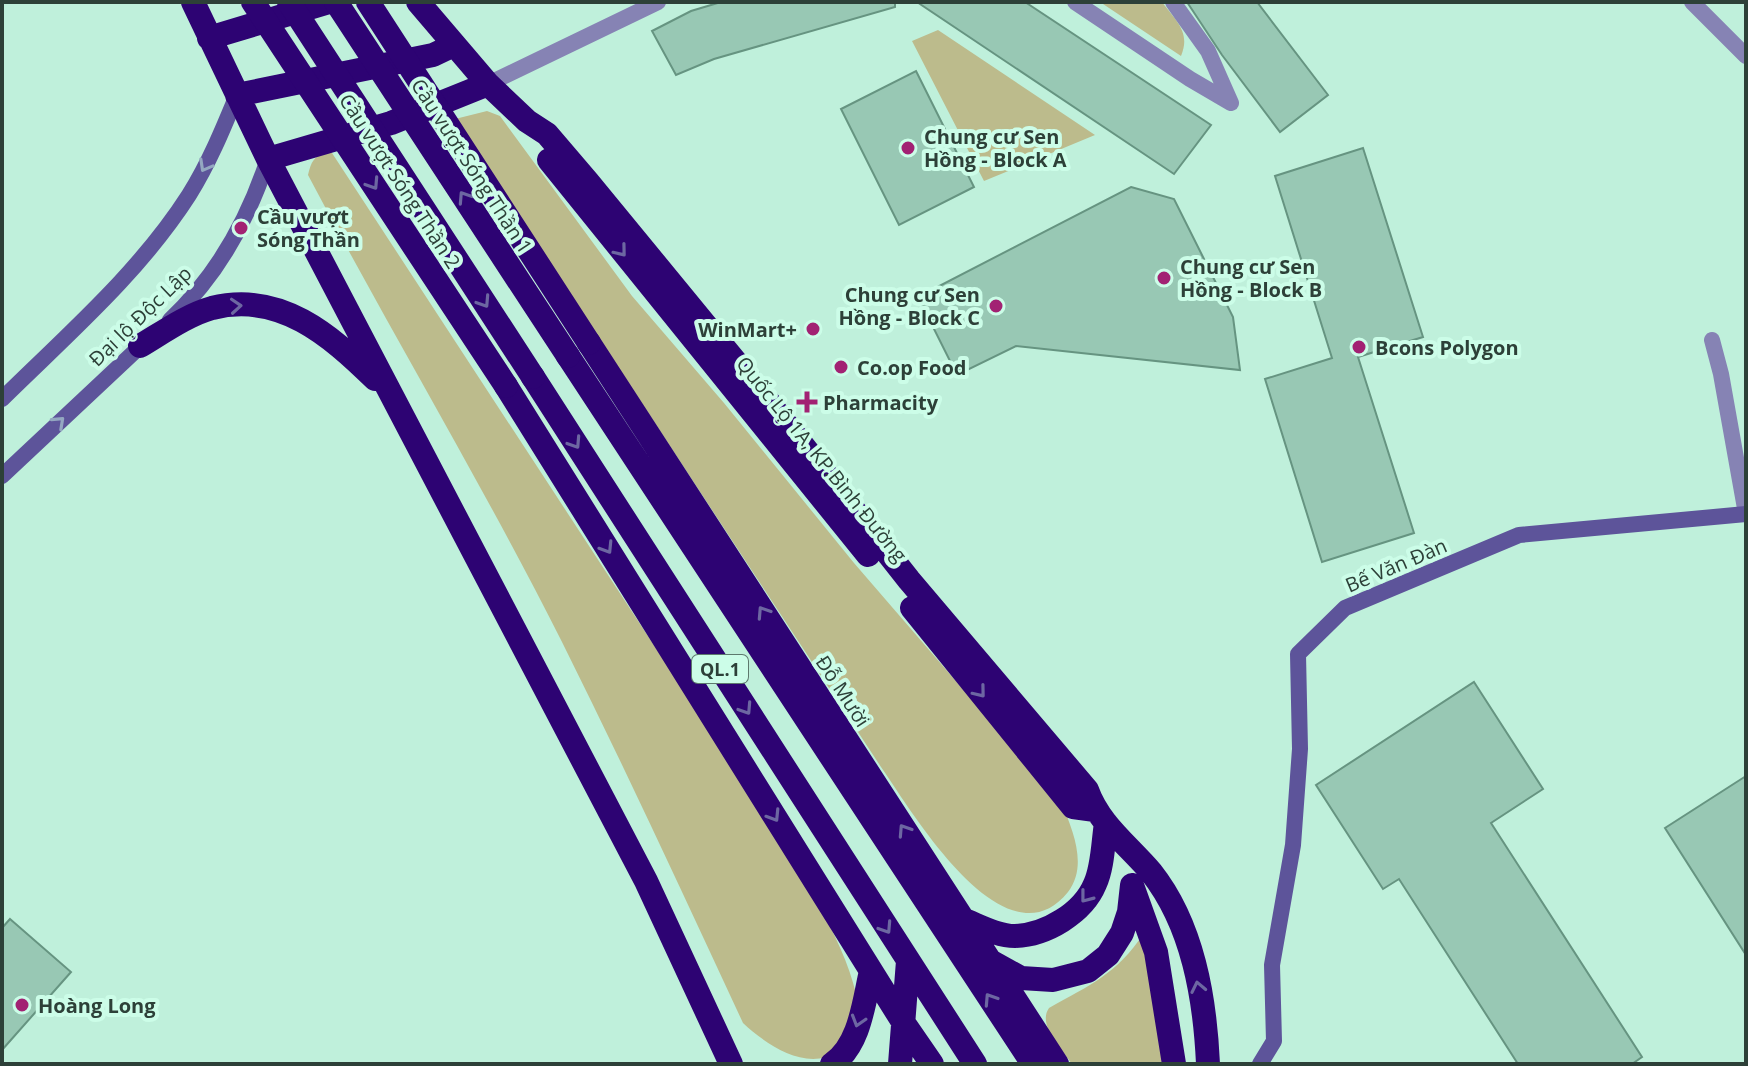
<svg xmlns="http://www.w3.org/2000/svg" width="1748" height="1066" font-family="'Open Sans',sans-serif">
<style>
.green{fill:#bcbb8c}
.building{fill:#98c8b4;stroke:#669481;stroke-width:2}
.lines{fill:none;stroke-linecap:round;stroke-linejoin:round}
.street{stroke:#8683b4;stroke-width:16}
.secondary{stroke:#5d549a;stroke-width:16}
.highway{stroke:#2d0373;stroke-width:24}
.highway-bridge{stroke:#2d0373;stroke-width:24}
.oneway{stroke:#94a8c1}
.oneway2{stroke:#6d67a2}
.poi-dot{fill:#a22273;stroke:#ccfde8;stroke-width:3}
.labels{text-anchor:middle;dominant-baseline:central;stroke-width:8;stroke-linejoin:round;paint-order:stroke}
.shield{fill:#ccfde8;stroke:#5d796d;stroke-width:2}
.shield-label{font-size:18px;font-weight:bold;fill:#2d4038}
.poi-label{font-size:20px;font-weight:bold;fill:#2d4038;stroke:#ccfde8;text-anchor:start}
.street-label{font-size:20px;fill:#2d4038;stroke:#ccfde8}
</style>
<rect width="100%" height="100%" fill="#bff0db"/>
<path class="green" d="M1100 2H1162C1176 21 1191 32 1181 56Z
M938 30 1095 135 984 181 912 41Z
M487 111 500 116 632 296 724 403 854 563 1062 804C1073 831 1088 866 1068 892 1005 970 911 810 881 767L455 119Z
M326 153H332L765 815C795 867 843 935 856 994 858 1003 856 1015 856 1025 848 1034 837 1051 826 1057 797 1066 762 1041 743 1023 684 896 625 768 562 642 482 483 390 331 308 175 311 162 314 156 326 153Z
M1144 933 1167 1064H1072C1062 1049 1037 1025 1049 1008 1090 985 1117 974 1144 933Z"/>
<path class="building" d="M721 2H895V7L714 59 676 75 652 31 691 11Z
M917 2H1025L1211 125 1174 174Z
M1187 2H1257L1328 95 1280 132 1222 55Z
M916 71 974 187 899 225 841 109Z
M1363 148 1423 337 1358 357 1414 533 1322 562 1265 379 1332 358 1275 176Z
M1131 187 1174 199 1233 317 1240 370 1016 346 957 375 918 297Z
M1474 682 1543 789 1491 823 1642 1057 1632 1064H1518L1399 879 1383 889 1316 785Z
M1746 776V955L1665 828Z
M10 919 71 972 2 1050V928Z"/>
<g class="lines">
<path class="street" d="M1075 2 1190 79 1231 103
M1173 2 1208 51 1231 103
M1692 2 1746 56
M488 84 658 2
M1712 340 1721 374 1746 514"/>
<path class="secondary" d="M170 320C218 275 248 220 268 159
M2 399C68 334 139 273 189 195 209 163 223 129 237 95
M2 476 147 340
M1260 1064 1274 1041 1272 965 1293 845 1300 749 1298 654 1345 608 1519 535 1746 514"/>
<path class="highway" d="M193 2 268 159 646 881 731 1064
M418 2 488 84 527 121 547 134 588 182 767 400 909 580 1087 790C1099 824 1128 845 1151 872 1193 925 1205 998 1208 1064
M209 38 329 2
M237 95 433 55 454 45
M268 159 391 123 488 84
M549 160 868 555
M589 343 1057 1064
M140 346C162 333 187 315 212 308 280 291 330 335 375 379
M568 356 1033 1064
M533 377 975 1064
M506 386 903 1022 932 1064
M912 608 1073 807 1095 810
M1133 888 1156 952 1174 1064
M962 919C978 925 997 936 1015 936 1046 935 1083 913 1095 884 1103 867 1103 842 1106 823
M992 962 1021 978 1053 980 1088 971 1108 955 1122 933 1129 912 1132 885
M832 1064C860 1046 864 1001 871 971
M900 1064 908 961"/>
<path class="highway-bridge" d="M253 2 506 386
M289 2 533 377
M336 2 568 356
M368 2 589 343"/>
</g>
<defs><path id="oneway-chevron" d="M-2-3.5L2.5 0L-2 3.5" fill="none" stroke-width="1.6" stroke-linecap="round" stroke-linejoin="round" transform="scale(2)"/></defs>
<g class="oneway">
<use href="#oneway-chevron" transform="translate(205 166) rotate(119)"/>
<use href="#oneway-chevron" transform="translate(59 422) rotate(-43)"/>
</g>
<g class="oneway2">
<use href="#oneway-chevron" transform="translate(373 184) rotate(57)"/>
<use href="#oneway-chevron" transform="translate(464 197) rotate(-123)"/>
<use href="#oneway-chevron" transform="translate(621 251) rotate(51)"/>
<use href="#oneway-chevron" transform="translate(484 302) rotate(57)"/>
<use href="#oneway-chevron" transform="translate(236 306) rotate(-4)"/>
<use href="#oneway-chevron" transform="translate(575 443) rotate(57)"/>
<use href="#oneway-chevron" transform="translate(607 548) rotate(58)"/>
<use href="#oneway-chevron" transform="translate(763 612) rotate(-123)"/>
<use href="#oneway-chevron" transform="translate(980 692) rotate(51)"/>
<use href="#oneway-chevron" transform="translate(746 709) rotate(57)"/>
<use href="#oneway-chevron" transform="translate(774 816) rotate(58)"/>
<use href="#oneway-chevron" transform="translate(904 830) rotate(-123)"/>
<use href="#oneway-chevron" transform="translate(1086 897) rotate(128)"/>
<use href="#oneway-chevron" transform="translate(886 928) rotate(57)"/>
<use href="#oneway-chevron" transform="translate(1198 987) rotate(-102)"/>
<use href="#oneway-chevron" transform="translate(990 999) rotate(-123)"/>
<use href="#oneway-chevron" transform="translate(858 1021) rotate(107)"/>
</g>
<g class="poi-dot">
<circle cx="908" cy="148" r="8"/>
<circle cx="241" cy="228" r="8"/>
<circle cx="1164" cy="278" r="8"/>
<circle cx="996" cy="306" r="8"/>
<circle cx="813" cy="329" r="8"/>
<circle cx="1359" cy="347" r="8"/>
<circle cx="841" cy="367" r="8"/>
<path d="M803 390h8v8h8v8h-8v8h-8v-8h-8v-8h8z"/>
<circle cx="22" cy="1005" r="8"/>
</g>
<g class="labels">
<rect class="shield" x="692" y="655" width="56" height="28" rx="6"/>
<g class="shield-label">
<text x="720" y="669">QL.1</text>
</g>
<g class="poi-label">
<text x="924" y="136">Chung cư Sen<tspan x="924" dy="23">Hồng - Block A</tspan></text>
<text x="257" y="216">Cầu vượt<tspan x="257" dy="23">Sóng Thần</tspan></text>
<text x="1180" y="266">Chung cư Sen<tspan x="1180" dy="23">Hồng - Block B</tspan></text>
<text x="980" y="294" text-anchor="end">Chung cư Sen<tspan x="980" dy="23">Hồng - Block C</tspan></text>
<text x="797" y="329" text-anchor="end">WinMart+</text>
<text x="1375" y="347">Bcons Polygon</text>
<text x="857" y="367">Co.op Food</text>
<text x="823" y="402">Pharmacity</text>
<text x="38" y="1005">Hoàng Long</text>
</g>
<g class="street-label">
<text transform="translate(472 166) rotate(57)">Cầu vượt Sóng Thần 1</text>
<text transform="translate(400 181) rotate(57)">Cầu vượt Sóng Thần 2</text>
<text transform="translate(140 316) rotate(-44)">Đại lộ Độc Lập</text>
<text transform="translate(822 459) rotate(51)">Quốc Lộ 1A, KP.Bình Đường</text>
<text transform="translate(1396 565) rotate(-23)">Bế Văn Đàn</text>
<text transform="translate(843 691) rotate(57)">Đỗ Mười</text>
</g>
</g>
<rect width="1748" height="1066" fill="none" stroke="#2d4038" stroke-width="8"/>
</svg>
